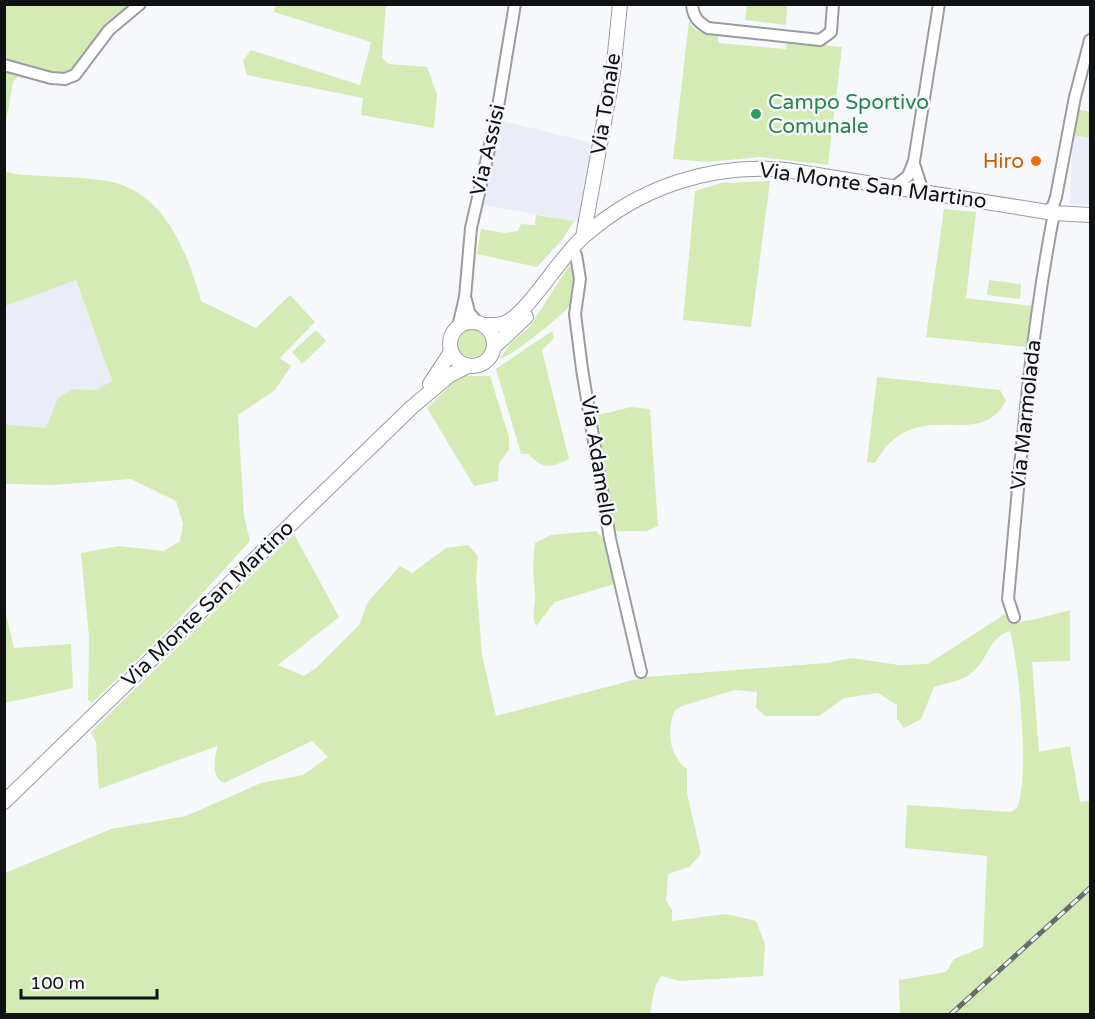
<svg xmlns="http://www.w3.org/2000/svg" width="1095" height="1019" font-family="'Varela Round',sans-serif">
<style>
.built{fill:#eaedf8}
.green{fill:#d4ebb5}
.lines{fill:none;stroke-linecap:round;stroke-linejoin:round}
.street-casing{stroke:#9b9c9f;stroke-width:14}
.secondary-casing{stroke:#9b9c9f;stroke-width:16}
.street{stroke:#fff;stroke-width:10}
.secondary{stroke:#fff;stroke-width:14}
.rail-casing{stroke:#696a6b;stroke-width:5}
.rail{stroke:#f7f8fb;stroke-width:3;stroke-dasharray:9;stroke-linecap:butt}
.leisure-dot{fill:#2e9e5b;stroke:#f7f8fb;stroke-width:2}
.food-dot{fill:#e8710a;stroke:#f7f8fb;stroke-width:2}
.labels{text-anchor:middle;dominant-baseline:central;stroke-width:5;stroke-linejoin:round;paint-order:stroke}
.leisure-label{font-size:21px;fill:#27864d;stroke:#f7f8fb;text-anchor:start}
.street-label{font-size:21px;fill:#101112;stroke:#f7f8fb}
.food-label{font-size:21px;fill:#c56008;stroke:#f7f8fb;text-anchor:end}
</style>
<rect width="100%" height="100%" fill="#f7f8fb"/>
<path class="built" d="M503 121 593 143 579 222 484 205 496 151 500 149Z
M1073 135 1090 138V205L1070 204Z
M76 280 112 381 95 390 74 389 47 428 5 424 4 306Z"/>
<path class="green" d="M4 5H133L79 69 62 75 5 61Z
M276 5H386L382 58 389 64 427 67 437 94 434 128 361 115 363 98 247 75 243 61 251 50 360 85 371 42 274 12Z
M747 5H787L786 25 745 20Z
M689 21C696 33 704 34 718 35V43L786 49 787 42 842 47 828 165 760 157 709 162 673 159Z
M5 71 20 74 13 82 5 127Z
M1078 109 1090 112V138L1073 135Z
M5 171 15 174C46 177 77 176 107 181 163 190 188 252 201 301L256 328 290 295 315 322 280 358 291 366 275 390 238 415 244 515 250 541 177 621 92 703 88 699 89 637 81 553 119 546 164 551 180 541 183 524 176 501 131 479 53 485 5 484V424L46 428 58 398 74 389 95 390 112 381 76 280 5 306Z
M770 181 751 327 683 320 695 191 721 183Z
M944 209 976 212 966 298 1032 306 1026 347 926 337Z
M536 215 574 221 562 240 537 267 477 254 481 229 505 233 518 231 521 224 535 225Z
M570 264C577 272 576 295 570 305 562 316 512 356 500 359L511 342 529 328Z
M989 280 1021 284 1020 299 987 295Z
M457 345a15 15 0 1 1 30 0a15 15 0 1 1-30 0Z
M316 330 326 341 302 364 292 352Z
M552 331 554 338 542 350 569 459C549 468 544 470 528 454H521L496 369Z
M465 376H490L509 437V450L499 463 498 481 474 486 427 408 454 382Z
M877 377 1000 390 1006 401C977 454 916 391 875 463L867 462Z
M631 407 650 409 658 526 646 531H617L612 524 598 415Z
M596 531 603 538 614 584 555 602 536 626C531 616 535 608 535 597 534 576 532 565 535 543L551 535Z
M294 534 339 617 278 665 304 676 316 668 360 624 367 603 400 566 412 573 446 548 468 545 478 556 476 578 482 655 496 716 645 677 826 663 851 658 899 665 928 664 1005 614 1010 623 1032 620 1070 610V661L1032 662 1039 752 1070 746 1080 802 1090 801V1014H900L899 980 946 972 954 959 983 947 987 856 905 848 907 805 1011 812 1017 808C1030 779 1019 663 1010 631 989 637 988 659 973 672 964 681 946 683 934 687L921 719 904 728 897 719V705L878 693 844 698 819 716H765L756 708 757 692 735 690 682 706 675 710C666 731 669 755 687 769V793L701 854 689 867 668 874 666 901 672 910V921L726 914 756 921 765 944 763 976 680 981 661 976 655 987 650 1014H5V873L111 829 186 816 261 783 303 775 328 757 312 741 224 783C209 776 216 758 217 746L99 789 96 743 91 732Z
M4 605 14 648 71 644 73 688 5 703Z"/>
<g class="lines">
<g class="street-casing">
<path id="street" d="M692 4C693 17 698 22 708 28L820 40 831 32 833 4
M4 65 51 78 65 79 75 75 109 30 140 4
M914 164 923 192
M894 187 908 176 914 161 939 4
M1046 212 1053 206 1056 197 1075 97 1090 40
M571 248 576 255 580 279 575 314 582 369 610 539 641 672
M466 300 469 312 477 322
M458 327 465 297 471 228 496 119 515 4
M1014 617 1008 599C1020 470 1029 341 1054 213"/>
</g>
<g class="secondary-casing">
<path id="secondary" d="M583 237 613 73 620 4
M450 344a22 22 0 1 1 44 0a22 22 0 1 1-44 0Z
M485 325C493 325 500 326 507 322 528 312 561 256 583 237 639 187 711 163 786 170L1054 213 1090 215
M495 346 526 317
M430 384 451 352
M4 802 412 407 450 375 468 366"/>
</g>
<use href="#street" class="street"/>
<use href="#secondary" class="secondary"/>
<g class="rail-casing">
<path id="rail" d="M951 1014 1090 888"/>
</g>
<use href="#rail" class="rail"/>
</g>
<circle class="leisure-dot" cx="756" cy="114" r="6"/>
<circle class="food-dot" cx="1036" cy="161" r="6"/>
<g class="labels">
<g class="leisure-label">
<text x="768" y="102">Campo Sportivo<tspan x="768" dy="24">Comunale</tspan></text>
</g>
<g class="street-label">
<text transform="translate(606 104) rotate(-81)">Via Tonale</text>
<text transform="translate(488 150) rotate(-77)">Via Assisi</text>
<text transform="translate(873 186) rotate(8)">Via Monte San Martino</text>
<text transform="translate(1026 415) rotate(-84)">Via Marmolada</text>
<text transform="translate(598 461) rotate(81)">Via Adamello</text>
<text transform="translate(208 604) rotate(-44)">Via Monte San Martino</text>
</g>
<g class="food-label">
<text x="1024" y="161">Hiro</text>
</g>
</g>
<rect width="1095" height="1019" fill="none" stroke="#101112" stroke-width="12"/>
<path d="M21 989v9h136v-9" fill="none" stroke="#101112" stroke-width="3"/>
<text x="30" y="989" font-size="18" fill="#101112" stroke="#f7f8fb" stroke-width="4.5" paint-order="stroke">100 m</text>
</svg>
